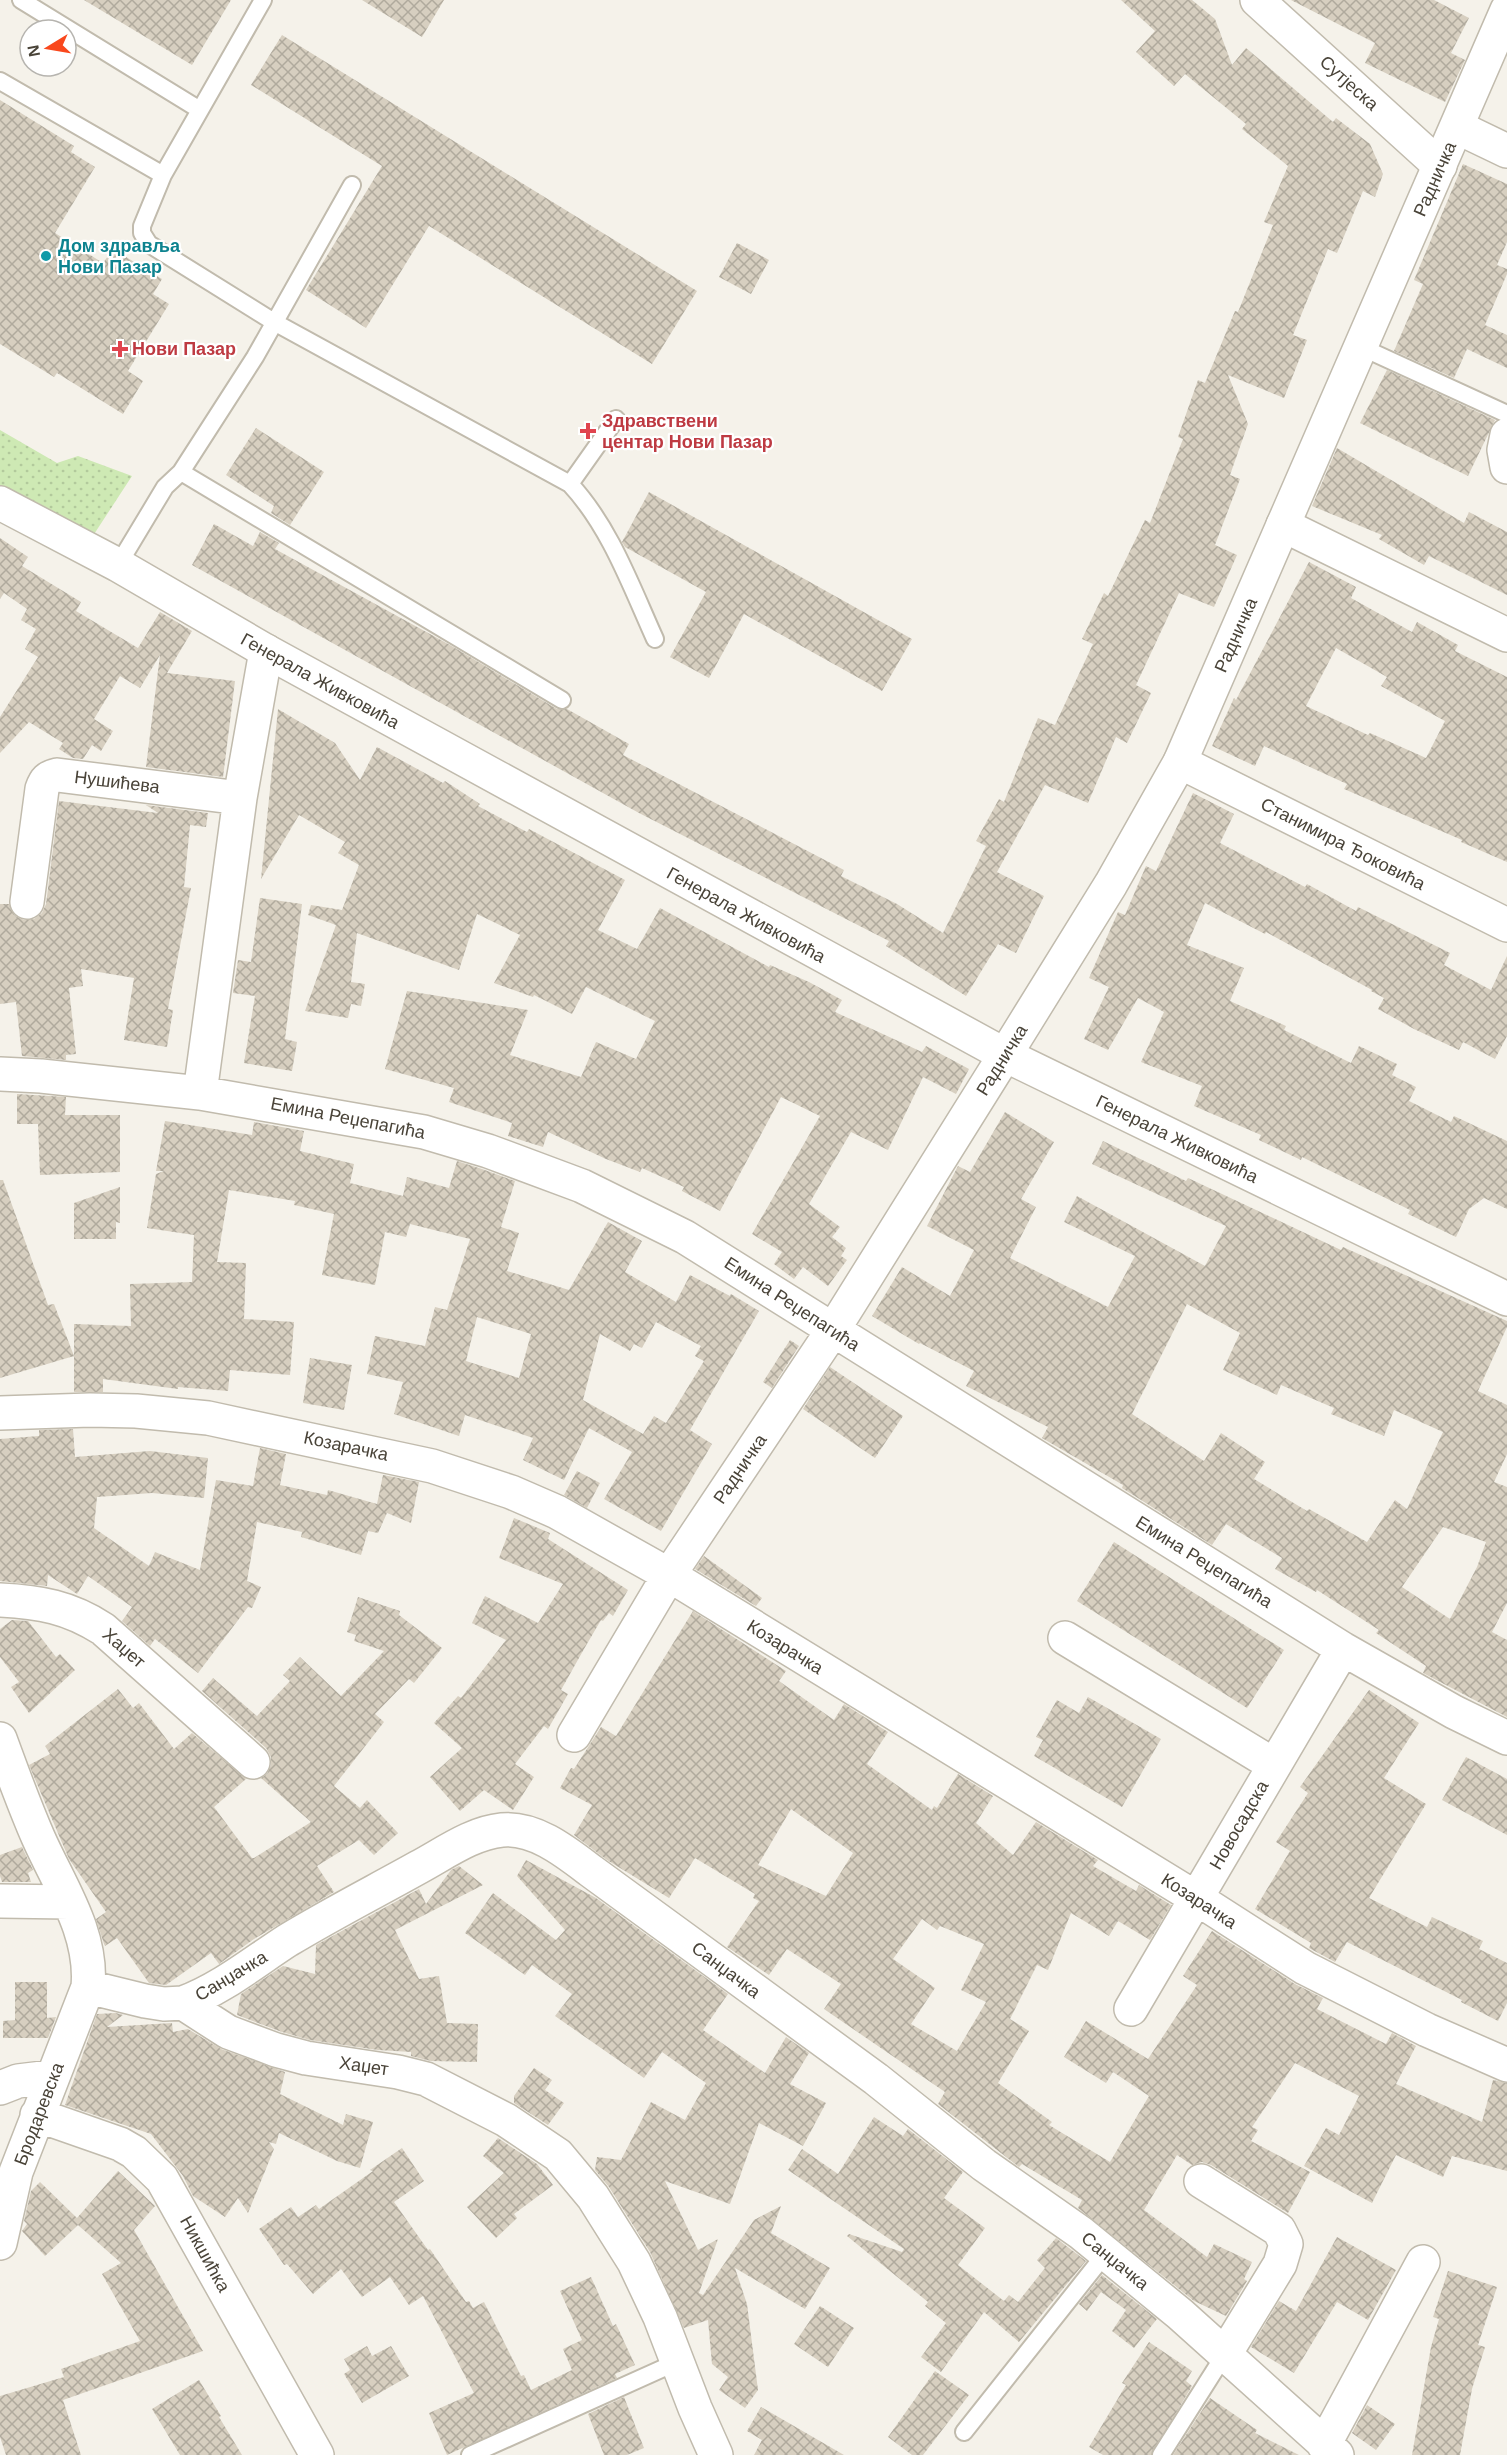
<svg xmlns="http://www.w3.org/2000/svg" width="1507" height="2455" font-family="Helvetica,sans-serif">
<style>
.park{fill:url(#park-dots)}
.building{fill:url(#building-cross-hatch);fill-rule:evenodd}
.lines{fill:none;stroke-linecap:round;stroke-linejoin:round}
.service-casing{stroke:#c1bbad;stroke-width:20}
.minor-casing{stroke:#c1bbad;stroke-width:36}
.tertiary-casing{stroke:#c1bbad;stroke-width:36}
.service{stroke:#fff;stroke-width:16}
.minor{stroke:#fff;stroke-width:33}
.tertiary{stroke:#fff;stroke-width:33}
.culture-dot{fill:#0f9aa8;stroke:#fff;stroke-width:2}
.health-dot{fill:#e0444e;stroke:#fff;stroke-width:2}
.labels{text-anchor:middle;dominant-baseline:central;stroke-width:4.5;stroke-linejoin:round;paint-order:stroke}
.street-label{font-size:18px;fill:#494338;stroke:#fff}
.culture-label{font-size:18px;font-weight:bold;fill:#0d838f;stroke:#fff;text-anchor:start}
.health-label{font-size:18px;font-weight:bold;fill:#be3a42;stroke:#fff;text-anchor:start}
</style>
<defs>
<pattern id="park-dots" width="8" height="8" patternUnits="userSpaceOnUse" patternTransform="scale(1.5)"><rect width="8" height="8" fill="#cee9b4"/><path d="M2 2h.1M6 6h.1" fill="none" stroke="#b2c99c" stroke-width="1.8" stroke-linecap="round"/></pattern>
<pattern id="building-cross-hatch" width="8" height="8" patternUnits="userSpaceOnUse" patternTransform="scale(1.5)"><rect width="8" height="8" fill="#d7cfc0"/><path d="M0 0l8 8M0 8l8-8" fill="none" stroke="#b0aa9d"/></pattern>
</defs>
<rect width="100%" height="100%" fill="#f5f2ea"/>
<path class="park" d="M0 430 57 463 78 456 132 476 85 548 0 503Z"/>
<path class="building" d="M84 0H231L192 65Z
M362 0H444L422 37Z
M1121 0H1192L1215 19 1232 65 1246 48 1333 122 1336 118 1370 144 1383 174 1375 197 1363 191 1337 253 1328 249 1293 335 1307 340 1284 398 1228 375 1248 424 1230 475 1240 479 1215 545 1237 555 1214 607 1179 593 1136 685 1151 693 1127 743 1116 737 1088 803 1045 785 997 872 1044 896 1016 953 998 944 966 996 886 946 889 941 639 813 192 565 214 524 253 546 260 532 279 543 275 549 450 645 557 709H567L629 744 623 755 844 870 841 876 897 904 943 933 986 846 976 841 999 799 1004 802 1038 718 1055 725 1093 644 1082 639 1104 593 1108 596 1145 520 1150 523 1183 439 1178 437 1198 380 1205 383 1235 311 1238 312 1273 225 1264 222 1288 166 1242 129 1246 124 1185 74 1174 86 1136 52 1155 31Z
M1291 0H1434L1469 18 1451 53 1465 60 1445 102 1365 63 1375 43Z
M282 35 697 291 652 364 429 226 366 328 306 290 382 166 251 85Z
M0 100 74 146 71 152 95 167 55 233 103 263 113 249 162 279 153 294 169 304 128 371 143 381 123 414 57 373 54 377 0 344Z
M1463 164 1507 184V242L1497 265 1507 269V274L1485 325 1507 335V368L1467 349 1454 378 1394 351 1423 284 1414 280Z
M737 243 769 260 751 294 719 277Z
M1387 370 1495 420 1468 476 1360 423Z
M256 428 324 472 290 525 271 513 274 506 226 475Z
M1337 448 1464 523 1469 512 1507 532V595L1429 556 1424 565 1379 539 1382 535 1312 506Z
M649 492 912 639 882 691 744 614 709 678 670 657 706 592 625 547 622 542Z
M0 538 28 557 22 566 81 602 76 611 138 648 160 612 192 631 167 673 235 681 223 777 146 767 160 655 140 688 120 676 94 719 113 731 101 751 92 745 83 759 73 758 59 749 63 743 29 722 0 753V717L38 657 25 649 36 629 21 620 27 609 4 593 0 599Z
M1309 562 1356 587 1351 598 1412 632 1417 622 1458 645 1455 651 1507 677V862L1461 842 1462 840 1344 789 1347 784 1264 746 1255 766 1212 746 1234 698 1236 700ZM1336 648 1387 677 1381 686 1445 721 1426 758 1370 733 1368 735 1306 706Z
M278 709 335 743 360 780 377 747 443 783 445 781 480 804 478 806 527 832 529 829 625 880 598 930 637 949 660 908 769 967 770 965 809 982 842 1000 835 1012 922 1052 926 1046 969 1069 956 1094 923 1077 888 1150 851 1132 809 1204 840 1227 832 1237 846 1248 841 1256 847 1260 828 1286 803 1267 794 1279 774 1264 782 1252 752 1234 820 1116 781 1097 720 1211 682 1191 684 1187 642 1168 640 1172 606 1159 548 1132 543 1147 508 1136 512 1123 449 1102 454 1088 385 1069 407 991 528 1010 510 1055 581 1077 596 1042 636 1059 655 1021 586 987 572 1014 534 995 533 997 494 983 520 935 477 914 459 970 357 933 351 982 365 984 361 1006 351 1004 348 1018 305 1011 336 925 308 915 311 905 342 910 359 865 338 853 345 842 299 815 261 879Z
M1193 793 1234 814 1220 843 1305 887 1307 884 1356 911 1358 907 1450 953 1444 965 1491 990 1507 956V1036L1495 1059 1463 1042 1459 1050 1414 1029 1378 1009 1384 998 1371 991 1372 990 1266 932 1265 934 1205 903 1187 945 1244 968 1230 1001 1286 1026 1284 1030 1351 1063 1359 1046 1397 1064 1392 1075 1416 1087 1409 1101 1451 1122 1454 1116 1507 1141V1209L1484 1198 1469 1209 1456 1237 1408 1214 1410 1210 1302 1157 1301 1160 1259 1140 1261 1135 1194 1106 1202 1086 1141 1062 1164 1012 1138 998 1108 1050 1084 1039 1109 987 1089 978 1118 912 1125 915 1146 866 1156 871Z
M59 801 158 813 146 805 208 813 206 827 190 825 184 887 191 888 168 1009 173 1010 167 1047 124 1040 134 978 81 969 83 986 69 988 76 1054 66 1055V1060L22 1056 16 1002 0 1004V904H9L15 916 24 920 34 919 42 913 46 904Z
M260 898 302 904 285 1039 297 1042 292 1071 244 1063 255 996 233 993 238 960 251 962Z
M17 1094 66 1097 65 1115H120V1172L40 1175 38 1124H17Z
M1005 1112 1054 1142 1021 1199 1036 1207 1010 1258 1108 1307 1135 1256 1064 1222 1077 1196 1205 1266 1226 1226 1092 1164 1103 1141 1186 1181 1188 1178 1341 1250 1343 1247 1507 1321V1327L1478 1391 1507 1405V1454L1494 1482 1507 1487V1603L1492 1632 1507 1640V1717L1423 1673 1426 1666 1376 1633 1379 1630 1317 1590 1316 1592 1275 1569 1282 1558 1226 1524 1212 1545 1122 1488 1123 1485 1042 1438 1048 1427 966 1386 974 1371 920 1343 919 1344 872 1316 902 1267 950 1296 974 1250 927 1226 958 1166 970 1172ZM1187 1304 1240 1333 1223 1370 1277 1395 1281 1385 1334 1408 1331 1414 1384 1436 1394 1410 1443 1432 1407 1509 1395 1500 1367 1542 1309 1509 1307 1511 1254 1479 1265 1462 1221 1433 1204 1461 1132 1414ZM1443 1527 1486 1542 1477 1567 1450 1619 1402 1587Z
M165 1121 252 1135 254 1122 304 1131 300 1151 354 1164 350 1183 403 1196 407 1177 449 1188 457 1161 482 1169 515 1181 501 1227 519 1233 507 1271 569 1290 608 1222 642 1241 625 1272 676 1302 690 1275 730 1296 731 1294 759 1311 690 1430 712 1444 661 1531 604 1499 632 1452 589 1428 564 1480 523 1460 533 1438 465 1415 459 1436 394 1414 403 1382 367 1374 375 1336 425 1346 435 1307 447 1310 470 1239 410 1224 406 1237 385 1232 375 1285 322 1275 334 1214 294 1205 295 1201 229 1190 217 1262 246 1263 244 1319 294 1322 290 1375 230 1370 228 1391 178 1387V1389L103 1379V1392H74V1324L131 1326 130 1284 192 1282 194 1235 147 1228 156 1174 164 1171H156ZM477 1317 531 1334 519 1378 466 1361ZM656 1322 701 1346 695 1356 704 1361 666 1423 654 1416 643 1434 583 1400 600 1334 630 1351 634 1344 642 1348Z
M0 1180H3L48 1305 54 1304 74 1356 0 1378Z
M120 1187V1223L116 1222V1239H74V1203Z
M790 1340 799 1346 772 1388 763 1382Z
M310 1358 352 1365 344 1410 303 1403Z
M830 1367 903 1416 875 1458 803 1409Z
M73 1429 75 1457 150 1451 208 1458 204 1498 152 1493 97 1497 94 1528 149 1566 155 1552 200 1570 216 1480 253 1486 260 1448 286 1454 280 1485 327 1495 328 1490 377 1504 383 1475 419 1482 411 1523 387 1513 378 1533 368 1531 361 1555 301 1537 302 1532 257 1522 247 1581 261 1587 252 1608 248 1607 198 1673 155 1639 150 1646 122 1621 132 1607 88 1576 77 1594 48 1575 47 1586 0 1581V1439L39 1436V1430Z
M577 1471 600 1483 587 1508 564 1495Z
M514 1518 550 1533 548 1539 628 1590 613 1616 609 1613 603 1621 601 1620 584 1649 561 1690 568 1694 548 1729 544 1726 515 1764 534 1777 513 1810 484 1790 460 1811 430 1777 462 1748 434 1723 458 1696 461 1698 506 1640 472 1623 485 1596 538 1623 563 1584 499 1558Z
M1114 1542 1284 1650 1247 1708 1077 1601Z
M704 1556 762 1598 756 1606 695 1569Z
M358 1597 400 1611 399 1615 442 1648 414 1683 409 1679 375 1714 384 1722 334 1786 360 1808 367 1800 398 1833 374 1855 359 1840 317 1866 334 1892 254 1939 219 1964 211 1953 166 1985 149 1983 117 1938 105 1946 104 1944 96 1919 106 1912 69 1859 29 1765 50 1754 45 1746 118 1689 133 1708 139 1703 174 1749 192 1733 246 1779 214 1807 252 1858H254L311 1822 261 1778 267 1774 271 1765V1757L266 1748 202 1691 213 1678 257 1716 290 1681 283 1675 300 1657 341 1696 384 1651 354 1641 356 1635 347 1632Z
M693 1611 786 1671 779 1681 834 1720 844 1704 888 1732 867 1764 932 1810 934 1806 937 1808 958 1774 993 1796 976 1823 1013 1855 1036 1822 1098 1860 1093 1866 1136 1891 1139 1885 1171 1905 1150 1940 1118 1921 1109 1936 1071 1913 1048 1970 1037 1965 1010 2019 1029 2031 998 2083 1052 2122 1049 2125 1110 2162 1149 2096 1113 2072 1106 2083 1064 2057 1086 2021 1148 2059 1197 1985 1183 1976 1212 1931 1295 1984 1323 1998 1317 2009 1386 2044 1392 2033 1416 2046 1396 2084 1482 2122 1493 2080 1507 2083V2171L1452 2156 1443 2177 1396 2155 1372 2203 1304 2166 1326 2128 1339 2135 1359 2096 1295 2063 1252 2127 1258 2130 1251 2141 1310 2172 1288 2213 1211 2165 1202 2162 1192 2165 1177 2155 1144 2210 1207 2257 1214 2244 1252 2262 1244 2279 1247 2281 1226 2316 1194 2301 1078 2208 1082 2200 1022 2164 1019 2167 938 2104 945 2092 824 2009 841 1984 787 1949 769 1975 727 1947 759 1901 753 1898 755 1894 695 1858 669 1898 607 1860 574 1835 592 1805 560 1788 571 1768 574 1769 601 1727 616 1736ZM791 1809 853 1853 826 1896 758 1865ZM922 1919 937 1930 940 1926 984 1944 961 1990 986 2002 957 2051 911 2024 935 1988 893 1959Z
M12 1620 28 1621 56 1657 60 1654 75 1670 29 1713 11 1687 19 1682 0 1657V1629Z
M1369 1690 1419 1723 1384 1778 1426 1804 1369 1898 1427 1927 1432 1917 1483 1941 1479 1949 1507 1963V2003L1498 2021 1461 2002 1462 2000 1347 1942 1335 1962 1309 1948 1311 1943 1255 1909 1290 1851 1276 1842 1308 1793 1300 1787Z
M1088 1697 1161 1739 1122 1807 1034 1756 1043 1740 1036 1737 1057 1700 1079 1713Z
M1466 1757 1507 1779V1835L1442 1800Z
M22 1847 33 1870 28 1873 31 1882H2L0 1876V1855Z
M526 1860 596 1898 728 1994 703 2030 765 2073 786 2037 809 2053 790 2084 826 2103 803 2146 759 2123 730 2204 665 2181 698 2250 718 2239 699 2293 703 2295 754 2220 781 2206 771 2233 830 2268 805 2309 735 2268 747 2304 758 2390 745 2408 719 2390 728 2377 712 2364 708 2320 684 2328 650 2252 609 2187 595 2170 597 2157 621 2160 651 2102 685 2120 706 2083 662 2052 644 2078 555 2016 572 1994 532 1965 525 1975 465 1933 493 1893 556 1940 565 1930 517 1876Z
M459 1866 483 1885 395 1930 419 1979 439 1976 447 2023 478 2024 477 2062 431 2061 411 2056V2052L378 2050 310 2040 282 2032 237 2015 241 1994 283 1966 315 1974 316 1945 419 1889 426 1904 451 1870Z
M15 1982H47V2018L56 2017 48 2038H3V2021L15 2020Z
M116 2013 123 2015 107 2027 172 2023 173 2032 188 2029 221 2049 285 2072 280 2094 343 2125 346 2114 373 2122 360 2168 337 2161 279 2133 276 2144 269 2142 274 2149 248 2213 238 2198 225 2217 193 2196 183 2176 151 2134 65 2105 97 2014Z
M534 2068 552 2080 545 2090 564 2103 548 2125 514 2103V2096Z
M874 2117 903 2136 908 2129 963 2172 944 2198 985 2228 958 2265 1004 2301 1009 2295 1018 2302 1045 2268 1037 2260 1056 2238 1086 2261 1019 2342 984 2312 941 2372 921 2357 946 2323 925 2306 928 2302 847 2236 849 2234 902 2252 904 2249 788 2170 802 2149 838 2174Z
M498 2138 537 2164 553 2185 514 2214 517 2218 496 2238 467 2207 504 2173 483 2156Z
M402 2148 424 2181 394 2202 428 2250 430 2249 466 2302 469 2301 473 2308 484 2302 521 2376 524 2375 531 2390 572 2370 563 2349 582 2340 560 2291 591 2277 613 2326 616 2324 635 2365 615 2374 617 2378 447 2455 429 2413 474 2393 423 2296 409 2305 390 2277 362 2297 341 2269 313 2294 287 2264 284 2265 259 2229 291 2207 298 2217 316 2205 319 2209 373 2171 370 2170Z
M118 2171 155 2206 134 2230 203 2351 63 2400 81 2455H6L0 2437V2396L64 2377 61 2369 140 2341 102 2274 121 2263 78 2225 45 2256 22 2231 27 2224 24 2221 31 2191 40 2182 77 2218Z
M1337 2237 1396 2270 1368 2320 1337 2302 1294 2373 1251 2347 1279 2301 1296 2311Z
M1448 2271 1497 2287 1478 2345 1485 2347 1472 2389 1460 2455H1412L1431 2347 1439 2319 1433 2317Z
M1102 2275 1157 2319 1134 2348 1112 2331 1126 2310 1101 2292 1087 2311 1079 2304Z
M820 2306 854 2328 828 2367 794 2344Z
M1149 2342 1192 2371 1186 2381 1192 2386 1151 2455H1103L1089 2447 1126 2385 1122 2383Z
M367 2346 372 2356 391 2346 409 2376 362 2403 344 2374 350 2370 344 2359Z
M935 2371 969 2395 923 2455H912L888 2437Z
M199 2380 221 2416 219 2417 242 2455H180L152 2409Z
M624 2397 644 2448 627 2455H604L588 2414Z
M1210 2398 1257 2430 1255 2433 1299 2455H1173Z
M1367 2405 1395 2424 1376 2450 1352 2433Z
M761 2407 844 2455H754L762 2440 747 2431Z"/>
<g class="lines">
<g class="service-casing">
<path id="service" d="M21 0 200 110
M263 0 163 175 142 226V233L149 244 274 322 570 484C610 527 631 586 655 639
M0 81 163 175
M1361 347 1507 414
M181 472 562 700
M570 484 616 419
M118 565 165 487 181 472 255 357 352 185
M964 2432 1106 2253
M470 2455 677 2362
M1161 2455 1225 2354"/>
</g>
<g class="minor-casing">
<path id="minor" d="M1257 0 1440 166
M1457 127 1507 151
M1507 435 1504 450 1507 467
M1283 525 1507 635
M1180 762 1507 925
M27 902 42 789C45 780 48 777 57 775L240 798
M0 1074 41 1076 200 1093 424 1132 488 1151 582 1186 685 1237 1343 1649 1454 1712 1507 1738
M200 1093 240 798 266 651
M0 1413 90 1410 136 1411 208 1418 432 1466 511 1492 557 1512 669 1575 1196 1898 1305 1968 1427 2030 1507 2065
M0 1600C40 1602 69 1607 103 1629L253 1762
M1065 1638 1274 1765
M574 1735 669 1575 833 1330 1005 1055
M0 1739C12 1772 24 1805 38 1837 59 1885 93 1932 88 1987L16 2172 0 2243
M0 1901 69 1902
M88 1987 145 2001 164 2004 183 2003 228 2032 276 2050 306 2058 398 2072 426 2079 506 2120 558 2155 593 2197 634 2262 660 2317 695 2408 716 2455
M183 2003C221 1989 254 1962 288 1940 331 1914 376 1891 419 1867 445 1853 472 1833 502 1830 535 1827 566 1852 591 1871L876 2079 984 2165 1081 2233 1180 2314 1337 2455
M1131 2009 1343 1649
M0 2088 18 2081 51 2077
M37 2115 120 2144 134 2152 162 2179 317 2455
M1201 2181 1279 2230 1286 2244 1280 2264 1225 2354
M1324 2445 1423 2262"/>
</g>
<g class="tertiary-casing">
<path id="tertiary" d="M0 503 118 565 266 651 1005 1055 1507 1299
M1005 1055 1111 884 1180 762 1507 10"/>
</g>
<use href="#service" class="service"/>
<use href="#minor" class="minor"/>
<use href="#tertiary" class="tertiary"/>
</g>
<circle class="culture-dot" cx="46" cy="256" r="6"/>
<g class="health-dot">
<path d="M117 340h6v6h6v6h-6v6h-6v-6h-6v-6h6z"/>
<path d="M585 422h6v6h6v6h-6v6h-6v-6h-6v-6h6z"/>
</g>
<g class="labels">
<g class="street-label">
<text transform="translate(1349 83) rotate(42)">Сутјеска</text>
<text transform="translate(1435 179) rotate(-66)">Радничка</text>
<text transform="translate(1236 635) rotate(-66)">Радничка</text>
<text transform="translate(320 681) rotate(29)">Генерала Живковића</text>
<text transform="translate(117 782) rotate(7)">Нушићева</text>
<text transform="translate(1343 844) rotate(27)">Станимира Ђоковића</text>
<text transform="translate(746 915) rotate(29)">Генерала Живковића</text>
<text transform="translate(1002 1060) rotate(-58)">Радничка</text>
<text transform="translate(348 1118) rotate(11)">Емина Реџепагића</text>
<text transform="translate(1177 1139) rotate(26)">Генерала Живковића</text>
<text transform="translate(792 1304) rotate(33)">Емина Реџепагића</text>
<text transform="translate(346 1446) rotate(12)">Козарачка</text>
<text transform="translate(740 1469) rotate(-56)">Радничка</text>
<text transform="translate(1204 1562) rotate(32)">Емина Реџепагића</text>
<text transform="translate(785 1647) rotate(32)">Козарачка</text>
<text transform="translate(124 1648) rotate(41)">Хаџет</text>
<text transform="translate(1239 1825) rotate(-60)">Новосадска</text>
<text transform="translate(1199 1901) rotate(33)">Козарачка</text>
<text transform="translate(726 1970) rotate(37)">Санџачка</text>
<text transform="translate(231 1976) rotate(-31)">Санџачка</text>
<text transform="translate(364 2066) rotate(8)">Хаџет</text>
<text transform="translate(39 2114) rotate(-69)">Бродаревска</text>
<text transform="translate(205 2254) rotate(61)">Никшићка</text>
<text transform="translate(1115 2261) rotate(39)">Санџачка</text>
</g>
<g class="culture-label">
<text x="58" y="246">Дом здравља<tspan x="58" dy="21">Нови Пазар</tspan></text>
</g>
<g class="health-label">
<text x="132" y="349">Нови Пазар</text>
<text x="602" y="421">Здравствени<tspan x="602" dy="21">центар Нови Пазар</tspan></text>
</g>
</g>
<g transform="translate(48 48) rotate(259)"><circle r="28" fill="#ffffff" stroke="#b6b4af" stroke-width="1.5"/>
<path d="M0-4.5L10 22L0 15L-10 22Z" fill="#f9481d"/>
<text y="-9" font-size="16" font-weight="bold" text-anchor="middle" fill="#494338">N</text>
</g>
</svg>
